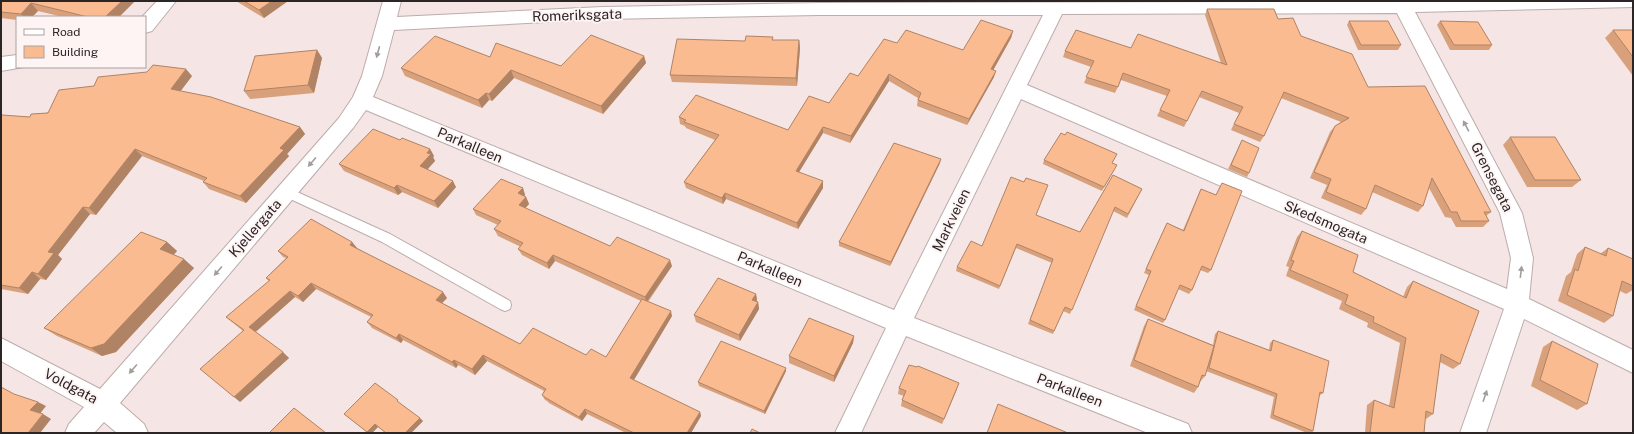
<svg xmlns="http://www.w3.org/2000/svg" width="1634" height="434" font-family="'Public Sans',sans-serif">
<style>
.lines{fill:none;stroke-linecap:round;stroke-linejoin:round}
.service-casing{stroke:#bcadac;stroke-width:2}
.minor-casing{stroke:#bcadac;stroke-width:2}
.service{fill:#fff;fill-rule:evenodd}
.minor{fill:#fff;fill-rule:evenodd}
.wall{fill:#d8a17c}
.shaded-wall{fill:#b08365}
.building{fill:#fbbb90;stroke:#b08365}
.oneway{fill:#a09d9d}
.labels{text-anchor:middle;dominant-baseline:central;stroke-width:4;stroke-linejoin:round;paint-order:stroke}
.street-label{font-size:14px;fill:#2b2525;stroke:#fef4f4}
</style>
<rect width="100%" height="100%" fill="#f5e5e5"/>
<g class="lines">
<g class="service-casing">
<path id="service" d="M286 187 390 234 510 301 511 305 510 309 505 311 500 309 382 242 282 195 280 192 282 189Z"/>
</g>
<g class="minor-casing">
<path id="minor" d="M157 1H176L152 31 145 33V17H142Z
M383 1H401L397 17 603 7 819 3 1633 1V7L1415 12 1522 213 1533 258 1529 299 1633 350V373L1524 319 1486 433H1460L1504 309 1021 99 914 318 1188 424 1192 433H1148L906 336 861 433H835L886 328 366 110 353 128 120 403 144 424 148 433H117L104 422 94 433H65L69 424 84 407 1 361V338L100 389 339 118 353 97 362 76ZM1397 13 1500 213 1511 258 1507 289 1027 85 1062 14ZM819 15H1043L894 310 373 97 382 76 394 30 603 19Z
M17 55V67H24L1 71V57Z"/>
</g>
<use href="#service" class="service"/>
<use href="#minor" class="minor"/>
</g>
<path class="wall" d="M1 1H135L119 17H63L38 11 32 17H17V20L1 18Z
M236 1H288L264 18Z
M1207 9 1278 19 1368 87 1491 212 1486 216 1489 221 1483 227H1456L1451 218 1445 217 1429 188 1423 206 1418 212 1372 192 1366 209 1361 215 1321 198 1327 185 1310 178 1330 132 1335 126 1341 122 1281 98 1264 136 1260 142 1231 130 1239 113 1199 97 1184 127 1157 116 1167 96 1121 80 1115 93 1084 83 1091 67 1063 57 1065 51 1131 48 1221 63 1205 15Z
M1349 21 1401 45 1398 50H1358L1347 25Z
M1440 21 1492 45 1489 50H1450L1437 25Z
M1613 30H1633V76L1605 38Z
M1013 31 1011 38 993 70 994 77 967 125 917 106 918 98 889 81 850 143 823 133 799 172 823 188 798 229 726 199 723 204 686 188 684 182 715 140 686 128 685 126 680 124 679 117 788 130 829 103 858 76 897 43 963 50Z
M773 37V40H799L800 48 797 86 672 82 670 75 745 41Z
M317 50 322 58 314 93 250 99 244 91Z
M644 56 646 63 603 114 514 78 492 101 489 100 482 108 405 76 401 68 490 57 561 66Z
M192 76 180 91 300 127 305 134 287 154 289 156 246 203 209 189 203 182 204 181 142 156 96 215 90 214 58 255 62 259 46 280 40 279 28 294 1 289V116L30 117Z
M1065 135 1117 154 1112 163 1117 165 1102 191 1043 164 1044 160Z
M1510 137 1581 180 1572 187H1527L1503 145Z
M400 140 430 149 434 156 433 157 435 161 427 170 456 187 438 208 402 192 398 195 344 171 339 164Z
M1242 140 1249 173 1247 177 1228 169Z
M940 163 890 266 839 246V242Z
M1113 175 1142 189 1127 218 1113 211 1070 314 1063 311 1053 334 1028 324 1052 263 1016 248 999 289 956 271 957 267 982 246 1036 215 1080 232Z
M1222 183 1211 270 1208 273 1200 270 1192 290 1189 294 1178 289 1165 320 1163 323 1134 310 1149 275 1144 273 1167 223 1183 230 1199 193 1201 189 1216 195Z
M523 188 525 195 524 196 526 197 529 204 525 208 610 246 672 266 648 302 672 316 634 380 700 412 701 416 691 433H626L587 414 582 421 549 403 547 401 545 400 542 395 544 391 487 361 475 375 458 365 456 368 403 340 401 343 372 328 367 322 371 317 316 289 303 302 295 297 256 332 289 358 240 402 243 331 226 317 269 281 266 278 286 258 283 257 278 251 352 242 357 248 447 298 442 303 520 344 586 355 606 357 641 301 555 261 549 269 522 255 518 249 521 247 498 236 494 229 498 225 476 215 473 209Z
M1302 231 1353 272 1403 297 1407 287 1413 281 1460 364 1453 369 1440 362 1433 414 1426 419 1425 418 1424 433H1365L1367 405 1374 400 1389 406 1400 343 1367 327 1368 323 1339 309 1342 301 1286 276 1289 267 1286 266 1297 237Z
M167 242 177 251 173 255 194 268 116 352 102 356 57 336 44 328Z
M1585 247 1600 254 1608 248 1633 259V290L1626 294 1620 291 1613 316 1604 323 1558 301 1566 276 1571 272 1577 254Z
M756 294 757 300 756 301 758 302 759 309 740 341 696 322 694 315Z
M1148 319 1213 345 1215 334 1218 331 1269 350 1270 343 1273 340 1323 393 1319 396 1313 431 1311 433H1307L1270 418 1274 397 1206 371 1205 376 1200 382 1198 387 1194 393 1130 366 1144 326Z
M854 336 853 343 834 382 789 363V356Z
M1552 341 1587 404 1577 410 1531 386 1543 347Z
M786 371 765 414 699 386 698 382Z
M899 388 957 389 942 424 901 406 902 400 904 396 898 394Z
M401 403V404L423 421 411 433H386L378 427 372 433H368L344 414Z"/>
<path class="shaded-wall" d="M122 1H135L119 17H105Z
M272 1H288L264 18 259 10Z
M31 3 38 11 32 17H23L21 14Z
M1013 31 1011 38 990 76 991 69Z
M799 40 800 48 797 86 796 78Z
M317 50 322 58 314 93 308 85Z
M644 56 646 63 603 114 601 106Z
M186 69 192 76 177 96 171 89Z
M511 70 514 78 492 101 489 94Z
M996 71 994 77 967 125 969 119Z
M889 74V81L850 143 851 136Z
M486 93 489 100 482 108 478 100Z
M300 127 305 134 287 154 289 156 246 203 240 196 280 148Z
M823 127V133L796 177V171Z
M135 149 142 156 96 215 89 208Z
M430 149 434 156 433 157 435 161 424 173 420 166 427 153Z
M941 159 940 163 890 266 891 262Z
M453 181 456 187 438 208 434 201Z
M823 181V188L798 229 797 223Z
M397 185 402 192 398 195 394 188Z
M523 188 525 195 521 200 518 193Z
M725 193 726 199 723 204 722 198Z
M526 197 529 204 522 212 519 205Z
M83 207 90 214 58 255 62 259 46 280 38 274 48 252Z
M167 242 177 251 170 259 160 249Z
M352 242 357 248 354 251 350 245Z
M553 255 555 261 549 269 547 263Z
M184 259 194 268 116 352 102 356 91 348Z
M670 260 672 266 646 303 645 297Z
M32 272 40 279 28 294 19 288Z
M311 283 316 289 303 302 298 296Z
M290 291 295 297 255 332 249 327Z
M443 292 447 298 440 305 436 300Z
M756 294 757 300 753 306 752 300Z
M758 302 759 309 740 341 739 335Z
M671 311 672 316 632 383 630 378Z
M399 334 403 340 401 343 396 338Z
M854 336 853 343 834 382V376Z
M283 352 289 358 240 402 234 397Z
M483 355 487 361 475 375 472 369Z
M454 360 458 365 456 368 452 362Z
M786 368V371L765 414 764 411Z
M959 383 957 389 942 424 944 419Z
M38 402 46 406 39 415 30 410Z
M585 409 587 414 582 421 579 417Z
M700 412 701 416 691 433H687Z
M43 414 51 419 40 433H28Z
M420 418 423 421 411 433H405Z
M375 424 378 427 372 433H368L367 432Z"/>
<path class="building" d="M1 1H122L105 17H88L31 3 21 14 1 12Z
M244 1H272L259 10Z
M1207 9H1274L1278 19 1293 18 1301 36 1352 54 1368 87 1425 86 1491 212H1484L1489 221H1461L1457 212H1451L1432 178 1423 206 1375 185 1366 209 1326 192 1331 179 1314 172 1335 126 1349 118 1284 92 1264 136 1234 124 1243 107 1202 91 1187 121 1160 110 1170 90 1123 73 1118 87 1086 77 1094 61 1065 51 1076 30 1131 48 1138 34 1227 65Z
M981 20 1013 31 991 69 996 71 969 119 918 100 921 93 889 74 851 136 823 127 796 171 823 181 797 223 725 193 722 198 684 182 719 135 684 122 686 120 679 117 696 95 788 130 809 96 829 103 850 73 858 76 884 39 897 43 906 30 963 50Z
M1349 21H1388L1401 45H1361Z
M1440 21 1478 22 1492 45H1454Z
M1613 30H1633V57Z
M591 35 644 56 601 106 511 70 489 94 486 93 478 100 401 68 435 36 490 57 496 43 561 66Z
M746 36 773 37 772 40H799L796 78 670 75 677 39 745 41Z
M317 50 308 85 244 91 255 56Z
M153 65 186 69 171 89 211 97 300 127 280 148 284 150 240 196 203 182 207 178 135 149 89 208 83 207 48 252 54 253 38 274 32 272 19 288 1 285V116L2 115 30 117 31 114 48 113 59 90 94 86 98 77 147 72Z
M373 129 400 140 402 138 430 149 427 153 431 154 420 166 453 181 434 201 397 185 394 188 339 164Z
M1067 132 1117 154 1112 163 1117 165 1104 187 1044 160 1061 133 1065 135Z
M1510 137H1555L1581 180H1535Z
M1242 140 1259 148 1249 173 1231 165Z
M894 143 941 159 891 262 839 242Z
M1113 175 1142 189 1128 214 1115 207 1072 310 1065 307 1054 331 1030 320 1053 259 1017 244 1000 286 957 267 971 241 982 246 1011 177 1024 182 1026 178 1048 185 1036 215 1080 232Z
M501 179 523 188 518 193 526 197 519 205 610 246 617 237 670 260 645 297 553 255 547 263 518 249 523 243 494 229 501 221 473 209Z
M1222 183 1242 191 1211 270 1202 266 1192 290 1180 285 1165 320 1136 306 1151 271 1146 269 1167 223 1184 231 1201 189 1216 195Z
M311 219 352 242 350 245 443 292 436 300 520 344 533 328 586 355 591 349 606 357 642 299 671 311 630 378 700 412 687 433H634L585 409 579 417 546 398 542 395 546 389 483 355 472 369 454 360 452 362 399 334 396 338 367 322 373 315 311 283 298 296 290 291 249 327 283 352 234 397 200 369 244 330 226 317 270 280 266 278 288 257 278 251Z
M1302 231 1358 255 1353 272 1406 298 1413 281 1479 311 1460 364 1441 354 1433 414 1426 411 1424 433H1370L1374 400 1394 408 1406 338 1373 322 1374 317 1345 304 1348 295 1290 270 1294 261 1291 260Z
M141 232 167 242 160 249 184 259 104 344 91 348 44 328Z
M1585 247 1606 256 1608 248 1633 259V286L1622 281 1613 316 1567 295 1575 269 1578 271Z
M718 278 756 294 752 300 758 302 739 335 694 315Z
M809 318 854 336 834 376 789 356Z
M1148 319 1214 346 1205 376 1202 375 1198 387 1134 360Z
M1218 331 1271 351 1273 340 1329 361 1323 393 1320 392 1313 431 1273 415 1277 394 1209 368Z
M721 341 786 368 764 411 698 382Z
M1552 341 1598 364 1587 404 1540 380Z
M909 365 917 367 918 366 959 383 944 419 902 400 906 391 899 388Z
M375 383 398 400 397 401 420 418 405 433H386L375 424 367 432 344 414Z
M1 387 14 394 38 402 30 410 43 414 28 433H1Z
M998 404 1068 433H987Z
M294 408 326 433H269Z
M752 429 760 433H750Z"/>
<defs><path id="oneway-solid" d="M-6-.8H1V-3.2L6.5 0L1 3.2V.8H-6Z"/></defs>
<g class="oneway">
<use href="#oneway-solid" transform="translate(378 52) rotate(105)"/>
<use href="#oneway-solid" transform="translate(1466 126) rotate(-118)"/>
<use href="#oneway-solid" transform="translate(312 162) rotate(131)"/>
<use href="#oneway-solid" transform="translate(218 271) rotate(131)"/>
<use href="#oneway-solid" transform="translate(1521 272) rotate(-83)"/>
<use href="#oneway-solid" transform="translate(133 369) rotate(131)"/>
<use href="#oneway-solid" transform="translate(1485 396) rotate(-71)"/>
</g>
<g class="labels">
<g class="street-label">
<text transform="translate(577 15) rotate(-2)">Romeriksgata</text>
<text transform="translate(470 145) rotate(23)">Parkalleen</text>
<text transform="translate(1492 177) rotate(63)">Grensegata</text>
<text transform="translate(951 220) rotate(-64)">Markveien</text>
<text transform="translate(1326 222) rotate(23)">Skedsmogata</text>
<text transform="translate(255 228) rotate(-49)">Kjellergata</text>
<text transform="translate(770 269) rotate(23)">Parkalleen</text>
<text transform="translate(71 386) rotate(28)">Voldgata</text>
<text transform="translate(1070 390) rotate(21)">Parkalleen</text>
</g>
</g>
<rect width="1634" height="434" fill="none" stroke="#2b2525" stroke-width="4"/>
<rect x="16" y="16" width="130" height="52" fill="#fef4f4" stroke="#aaa1a1"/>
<rect x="24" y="29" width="20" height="6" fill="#ffffff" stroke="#aaa1a1"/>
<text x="52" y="36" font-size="12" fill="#2b2525">Road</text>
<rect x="24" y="46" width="20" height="12" fill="#fbbb90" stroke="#aaa1a1"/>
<text x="52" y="56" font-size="12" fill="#2b2525">Building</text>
</svg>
